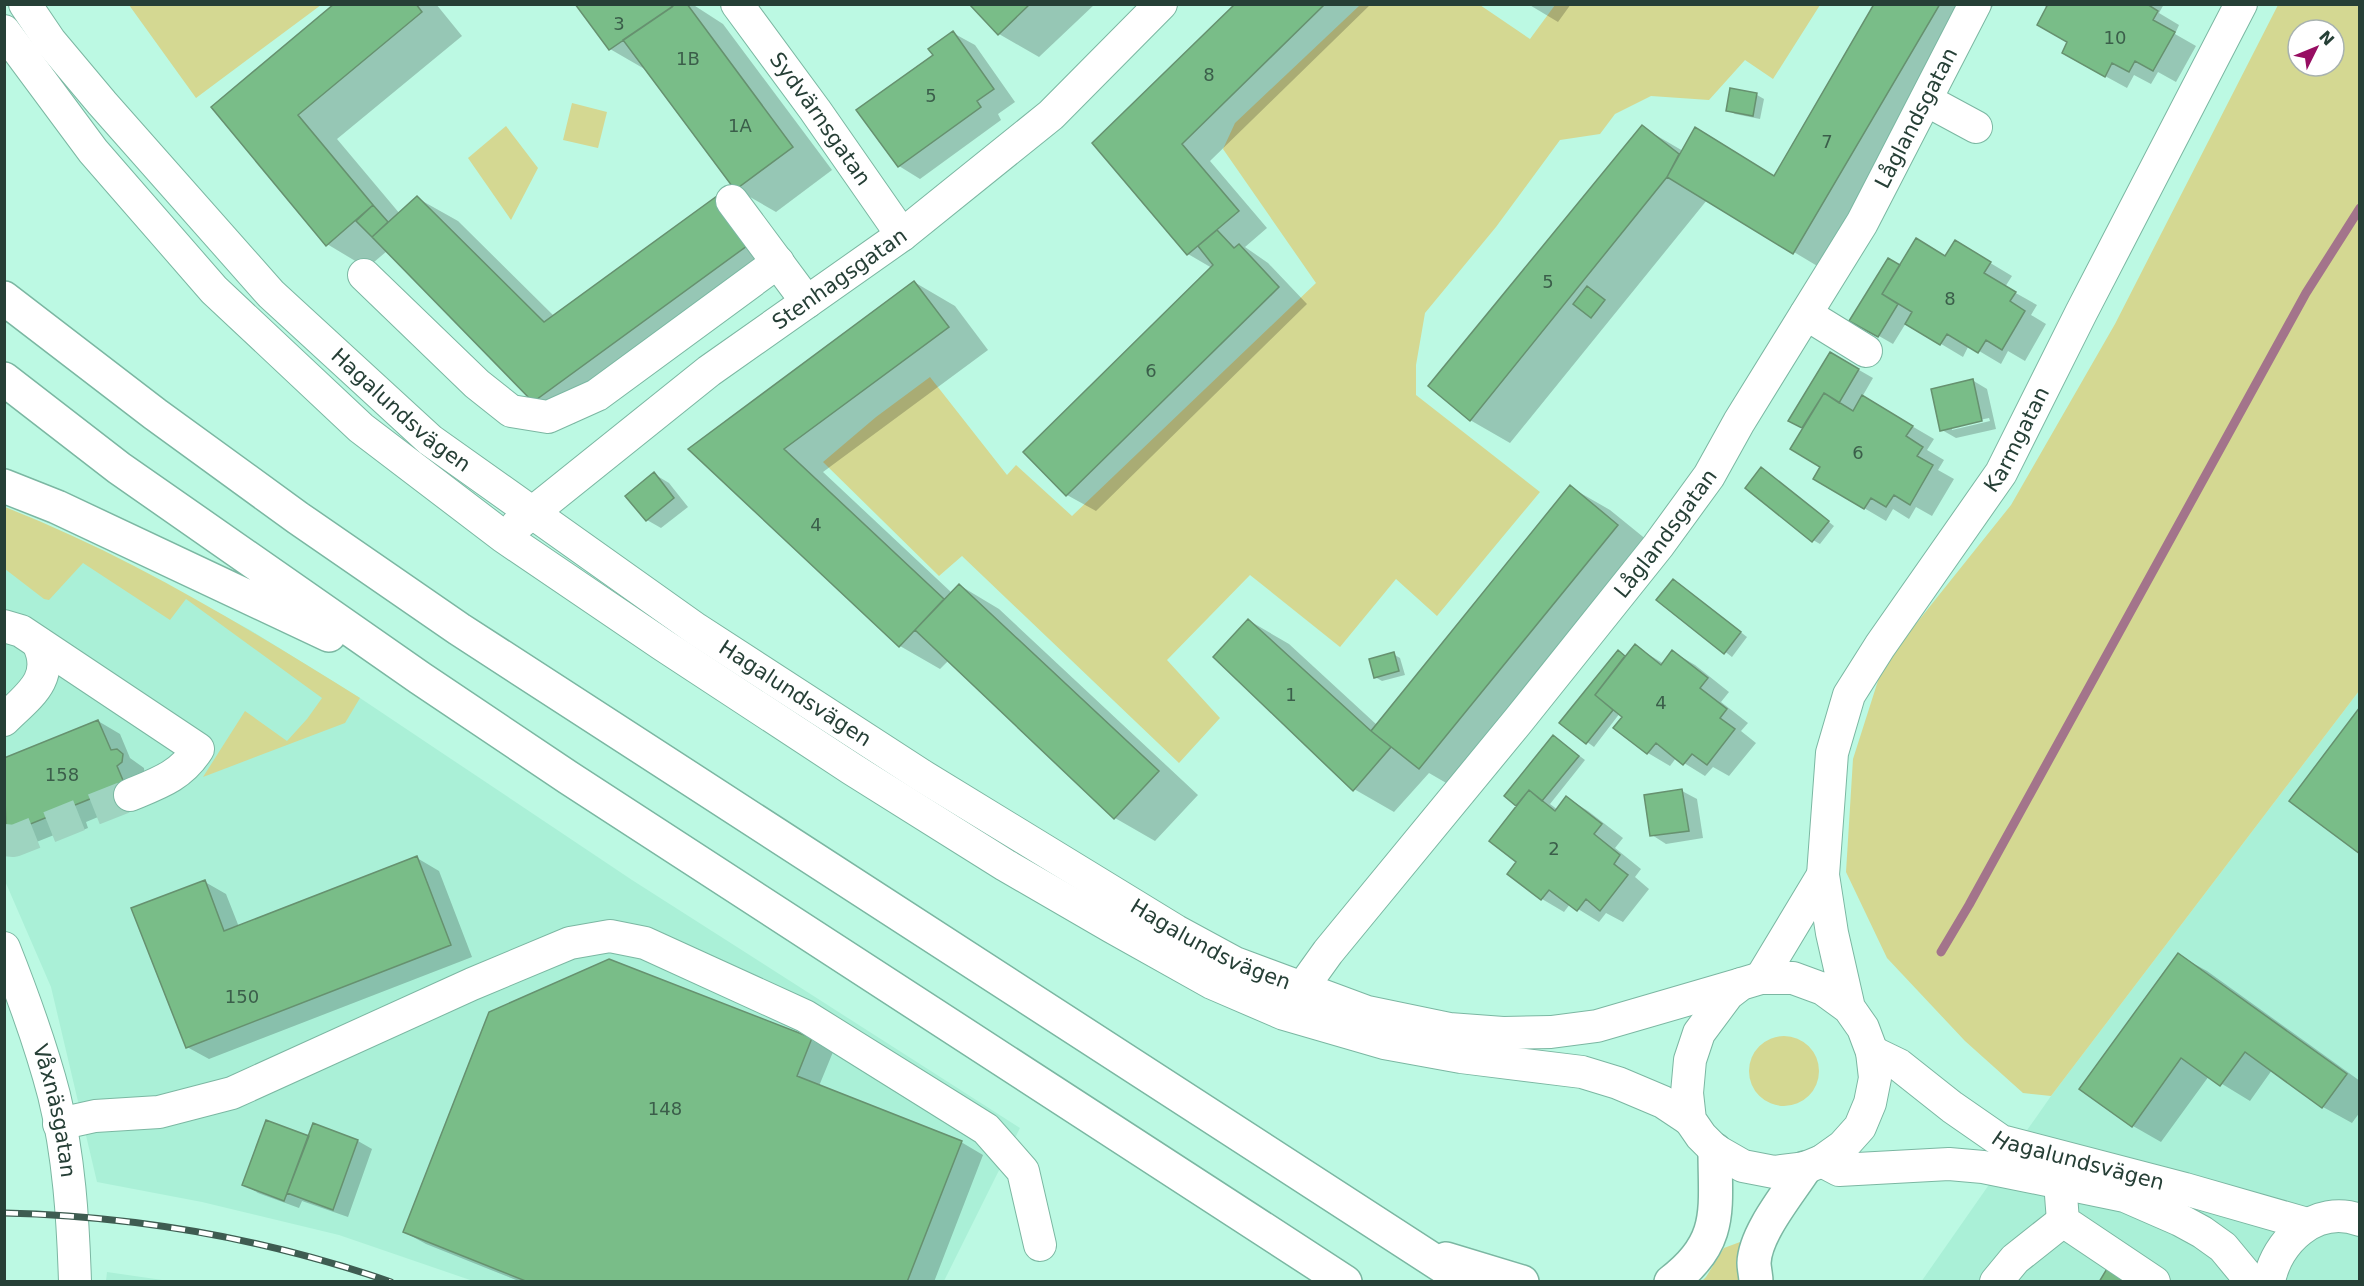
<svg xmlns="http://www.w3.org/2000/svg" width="2364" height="1286" font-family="'DejaVu Sans',sans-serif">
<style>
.built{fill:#aaf0d7}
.green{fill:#d4d892;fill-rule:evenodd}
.shadow{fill:#0003;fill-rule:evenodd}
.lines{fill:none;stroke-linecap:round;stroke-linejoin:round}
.stream{stroke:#a3748b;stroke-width:9}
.building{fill:#79bd88;stroke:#66916f;stroke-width:1.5}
.minor-tunnel{stroke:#9ed4c0;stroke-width:32;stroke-dasharray:32 16;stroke-linecap:butt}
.minor-casing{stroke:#7bb7a2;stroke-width:34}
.highway-casing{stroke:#7bb7a2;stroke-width:36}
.minor{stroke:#fff;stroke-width:32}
.highway{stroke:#fff;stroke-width:33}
.rail-casing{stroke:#3e5c51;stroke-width:7}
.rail{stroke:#fff;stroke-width:4.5;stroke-dasharray:14;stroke-linecap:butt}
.labels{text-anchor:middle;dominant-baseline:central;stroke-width:6;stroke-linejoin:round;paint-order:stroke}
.number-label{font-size:18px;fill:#3b5e4a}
.street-label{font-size:21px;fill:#263f36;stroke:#fff}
</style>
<rect width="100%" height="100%" fill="#bcf9e3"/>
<path class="built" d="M4 507 134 567 250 630 360 698 632 880 1020 1128 944 1281H473L339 1235 202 1202 97 1182 51 987 5 881Z
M2359 691V1281L1921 1282 2051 1096Z
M107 1272 169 1281H106Z"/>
<path class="green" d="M129 5H321L196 98Z
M1360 5H1480L1530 39 1555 5H1820L1773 79 1745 60 1709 100 1651 96 1615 114 1600 134 1560 140 1496 227 1425 313 1416 365V395L1540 492 1437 616 1396 579 1340 647 1250 575 1167 660 1220 718 1179 763 962 556 939 576 823 462 876 417 930 377 1007 475 1016 465 1072 516 1316 283 1223 149 1235 123Z
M2278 5H2359V691L2051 1096 2023 1093 1965 1041 1887 958 1846 872 1853 759 1883 665 2011 505 2115 324ZM2298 30H2334V66H2298Z
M572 103 607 112 598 148 563 140Z
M506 126 538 168 511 220 468 158Z
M5 507C130 556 246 627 360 698L345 723 203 777 245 711 287 741 307 719 322 698 186 599 170 620 83 563 49 600 44 599 5 569Z
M1749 1071a35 35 0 1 1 70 0a35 35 0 1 1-70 0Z
M1740 1242 1738 1281 1701 1282 1706 1277 1724 1248Z"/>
<path class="shadow" d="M336 4H436L462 36 337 139 400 214 417 198 458 221 554 316 717 198 790 266 574 424 533 401 387 251 367 268 327 244 213 107Z
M577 4H692L723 24 832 170 776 212 736 189 648 71 610 49Z
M971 4H1095L1039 57 999 34Z
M1237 4H1371L1210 161 1267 228 1245 247 1268 263 1307 304 1096 511 1067 495 1212 268 1188 254 1094 143Z
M1528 4H1571L1558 22Z
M1876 4H1994L1834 276 1707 200 1510 443 1470 420 1642 127 1683 151 1696 129 1776 177Z
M2041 4H2164L2159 13 2179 25 2175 34 2196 46 2176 82 2158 72 2151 84 2134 75 2127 88 2085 65 2048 8Z
M953 33 975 45 1015 102 998 114 1001 120 920 179 899 166 935 55Z
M1732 90 1757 95 1764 99 1760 119 1735 114 1728 110Z
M1977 255 2012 276 2005 287 2037 305 2031 315 2046 324 2025 361 2008 351 2001 364 1969 345 1963 357 1906 323 1893 344 1851 320 1900 267 1945 257Z
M914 282 955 306 988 350 823 472 952 593 959 585 999 609 1198 795 1155 841 1115 818 949 660 940 669 900 646 690 449Z
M1831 354 1873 378 1862 397 1934 439 1927 450 1944 460 1938 470 1954 479 1932 516 1916 507 1909 519 1893 509 1886 521 1864 508 1822 466 1804 429 1790 421Z
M1972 380 1987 389 1996 429 1956 438 1942 430ZM1989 418 1990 421 1952 430V426Z
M1768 473 1834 526 1820 544 1813 540Z
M654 474 669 483 688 507 661 528 647 520Z
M1570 487 1610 510 1658 549 1460 791 1429 773 1394 812 1354 789 1248 620 1289 644 1377 725Z
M1680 585 1747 637 1732 657 1658 600Z
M1635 646 1664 664 1673 652 1695 665 1729 692 1721 702 1748 723 1741 731 1756 743 1729 776 1713 767 1705 776 1676 758 1670 766 1648 753 1615 728 1624 716 1620 713 1594 747 1561 723 1618 652 1626 657Z
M1393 654 1400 658 1405 675 1382 681 1375 677Z
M98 721 120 734 130 758 144 768 146 797 86 822 88 828 75 833 69 829 29 845 7 833 4 827V760Z
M1554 737 1585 760 1550 804 1558 810 1567 798 1588 811 1623 838 1615 848 1641 869 1635 877 1649 889 1623 922 1606 913 1599 922 1570 904 1564 912 1542 899 1509 873 1518 862V806L1506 796Z
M1682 791 1697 799 1703 838 1666 844 1652 835Z
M417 858 439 871 472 957 209 1059 187 1047 205 882 226 894 239 927Z
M2178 955 2207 971 2360 1081V1112L2352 1123 2323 1107 2272 1070 2250 1101 2209 1076 2161 1142 2133 1126Z
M811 1040 833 1052 819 1086 961 1142 983 1155 934 1282H521L426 1244 404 1232Z
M314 1125 358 1141 372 1149 348 1217 302 1201 299 1208 258 1193 244 1184 310 1138Z"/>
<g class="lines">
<path class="stream" d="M1941 952 1969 905 2306 293 2360 208"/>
</g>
<path class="building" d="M334 4H416L422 12 298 115 373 205 326 246 211 107Z
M575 4H670L672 7 609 50Z
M676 4H687L793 147 735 190 623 40Z
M969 4H1030L998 35Z
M1235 4H1325L1182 144 1239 211 1187 255 1092 143Z
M1874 4H1940L1793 254 1667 177 1695 127 1774 176Z
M2048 4H2147L2158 11 2153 20 2175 32 2153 71 2135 61 2129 72 2112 63 2105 77 2062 53 2067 42 2037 25Z
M953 31 994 89 977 101 981 107 898 167 856 110 933 55 928 49Z
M1730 88 1757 93 1753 116 1726 111Z
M1642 125 1679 154 1667 177 1470 421 1428 386Z
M417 196 544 322 717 196 751 243 533 402 372 237Z
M373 205 388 222 372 237 356 221Z
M1217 230 1234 248 1239 244 1279 287 1066 496 1023 452 1213 265 1198 246Z
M1916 238 1945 256 1955 240 1991 262 1984 273 2016 292 2010 301 2025 311 2002 350 1986 340 1978 353 1947 334 1940 345 1905 324 1912 312 1882 294Z
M1888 258 1900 265 1882 294 1898 304 1878 337 1849 321Z
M914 281 949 327 784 449 944 599 899 647 688 449Z
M1587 286 1605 300 1591 318 1573 304Z
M1830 352 1859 369 1839 403 1824 393 1802 428 1788 421Z
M1973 379 1982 421 1940 431 1931 389Z
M1824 393 1853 411 1862 395 1913 426 1906 436 1923 447 1917 456 1933 465 1910 505 1894 495 1886 507 1871 498 1864 509 1813 479 1820 467 1790 449Z
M1761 467 1829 521 1812 542 1745 488Z
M654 472 674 498 646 521 625 496Z
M1570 485 1618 525 1419 769 1371 731Z
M1673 579 1741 632 1724 654 1656 600Z
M959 584 1159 771 1114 819 915 630Z
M1248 619 1371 731 1391 747 1353 791 1213 657Z
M1635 644 1661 665 1672 650 1708 678 1700 688 1727 709 1720 718 1735 729 1707 765 1692 754 1683 765 1656 743 1647 754 1613 728 1622 717 1595 695Z
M1618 650 1625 656 1595 695 1613 710 1586 744 1559 723Z
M1394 652 1399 671 1374 678 1369 659Z
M2360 707V854L2289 801Z
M98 720 111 750 117 749 123 754 122 762 117 766 125 785 65 809 67 815 52 821 50 816 6 834 4 758Z
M1553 735 1579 756 1542 801 1529 790 1516 806 1504 796Z
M1682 789 1689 831 1650 836 1644 795Z
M1529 790 1555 811 1566 796 1602 824 1594 834 1620 855 1614 864 1628 875 1600 911 1586 899 1577 911 1549 890 1541 900 1507 874 1516 862 1489 841Z
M417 856 451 945 186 1048 131 908 205 880 224 931Z
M2178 953 2347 1074 2322 1108 2245 1052 2220 1086 2181 1058 2132 1127 2079 1089Z
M609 959 812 1038 797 1076 962 1141 907 1282H528L403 1232 489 1012Z
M266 1120 309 1136 284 1201 242 1185Z
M313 1123 358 1140 333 1210 287 1193Z
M2114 1257 2148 1282H2099Z"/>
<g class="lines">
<path class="minor-tunnel" d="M4 840 14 841 130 795"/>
<g class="minor-casing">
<g id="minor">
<path id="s1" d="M25 4 50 41 102 103 271 294 430 440 696 629 921 775 1176 931 1235 963 1367 1012 1449 1029 1503 1033 1551 1032 1597 1026 1741 984"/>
<path id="s2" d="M737 4 815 110 902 235"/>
<path d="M4 31 93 151 214 290 361 428 504 537 663 645 852 769 1005 865 1112 927 1212 983 1284 1014 1384 1043 1461 1057 1582 1072 1618 1083 1663 1102 1690 1120"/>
<path d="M1926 100 1976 127"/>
<path d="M732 201 807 302"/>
<path d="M364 275 477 384 511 411 548 417 597 395 778 262"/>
<path d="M1806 314 1866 351"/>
<path id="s3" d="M517 525 709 371 902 235 1051 115 1161 4"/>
<path d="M4 626 21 631 198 749C181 776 159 783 130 795"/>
<path d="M4 720C27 697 56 679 38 643"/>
<path id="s4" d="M4 948C23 996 41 1045 54 1095 69 1156 73 1219 75 1282"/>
<path d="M1761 978 1823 875"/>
<path id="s5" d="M1290 1005 1328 952 1518 721 1658 546 1709 476 1739 422 1862 223 1975 4"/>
<path id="s6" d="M1849 1008 1823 989 1793 978H1761L1741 984 1728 994 1699 1033 1690 1060 1687 1093 1690 1120 1701 1136 1715 1150 1743 1166 1774 1172 1805 1168 1822 1161 1843 1146 1860 1127 1870 1103 1875 1078 1872 1052 1863 1028 1849 1008 1832 933 1823 875 1832 753 1849 695 1880 646 2001 473 2081 313 2241 4"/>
<path id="s7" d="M1872 1052 1899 1065 1952 1107 2001 1141 2185 1189 2307 1224"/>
<path d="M59 1124 95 1116 159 1112 232 1093 472 984 570 943 610 936 645 943 805 1016 986 1129 1023 1171 1040 1245"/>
<path d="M1822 1161 1839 1170 1949 1164 1983 1167 2125 1196 2180 1220 2202 1232 2223 1247 2252 1282"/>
<path d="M2060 1182 2063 1221 2154 1282"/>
<path d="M1996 1282 2015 1259 2063 1221"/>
<path d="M2269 1282C2276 1241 2316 1204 2360 1220"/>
</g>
</g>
<g class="highway-casing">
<path id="highway" d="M4 298 155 414 298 518 459 629 1467 1282
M4 379 119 468 420 678 569 778 1345 1282
M4 486 57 507 329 635
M1446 1259 1522 1282
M1671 1282C1724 1242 1715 1209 1715 1150
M1756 1282C1756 1275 1754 1269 1754 1263 1755 1233 1789 1193 1805 1168"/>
</g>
<use href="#minor" class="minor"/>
<use href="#highway" class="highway"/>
<g class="rail-casing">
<path id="rail" d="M4 1213C136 1216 267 1239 391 1282"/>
</g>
<use href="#rail" class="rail"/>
</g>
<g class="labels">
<g class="number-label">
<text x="619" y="23">3</text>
<text x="2115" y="37">10</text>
<text x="688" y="58">1B</text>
<text x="1209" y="74">8</text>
<text x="931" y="95">5</text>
<text x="740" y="125">1A</text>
<text x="1827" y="141">7</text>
<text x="1548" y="281">5</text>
<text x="1950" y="298">8</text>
<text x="1151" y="370">6</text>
<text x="1858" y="452">6</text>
<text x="816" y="524">4</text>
<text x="1291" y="694">1</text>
<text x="1661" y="702">4</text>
<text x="62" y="774">158</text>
<text x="1554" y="848">2</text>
<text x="242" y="996">150</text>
<text x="665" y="1108">148</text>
</g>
<g class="street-label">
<text stroke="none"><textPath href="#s5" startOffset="1089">Låglandsgatan</textPath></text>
<text stroke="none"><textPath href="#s2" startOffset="142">Sydvärnsgatan</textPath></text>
<text stroke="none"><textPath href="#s3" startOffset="406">Stenhagsgatan</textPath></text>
<text stroke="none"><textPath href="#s1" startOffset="555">Hagalundsvägen</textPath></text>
<text stroke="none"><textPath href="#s6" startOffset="1227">Karmgatan</textPath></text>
<text stroke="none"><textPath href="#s5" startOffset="603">Låglandsgatan</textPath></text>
<text stroke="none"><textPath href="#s1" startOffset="1041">Hagalundsvägen</textPath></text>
<text stroke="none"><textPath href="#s1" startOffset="1527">Hagalundsvägen</textPath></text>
<text stroke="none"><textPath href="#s4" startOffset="171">Våxnäsgatan</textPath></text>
<text stroke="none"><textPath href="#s7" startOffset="237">Hagalundsvägen</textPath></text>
</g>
</g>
<rect width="2364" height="1286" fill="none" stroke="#263f36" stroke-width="12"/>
<g transform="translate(2316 48) rotate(47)"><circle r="28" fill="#ffffff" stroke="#a8b2af" stroke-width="1.5"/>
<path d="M0-4.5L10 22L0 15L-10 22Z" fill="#970d62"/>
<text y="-9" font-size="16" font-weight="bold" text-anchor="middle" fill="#263f36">N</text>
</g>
</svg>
